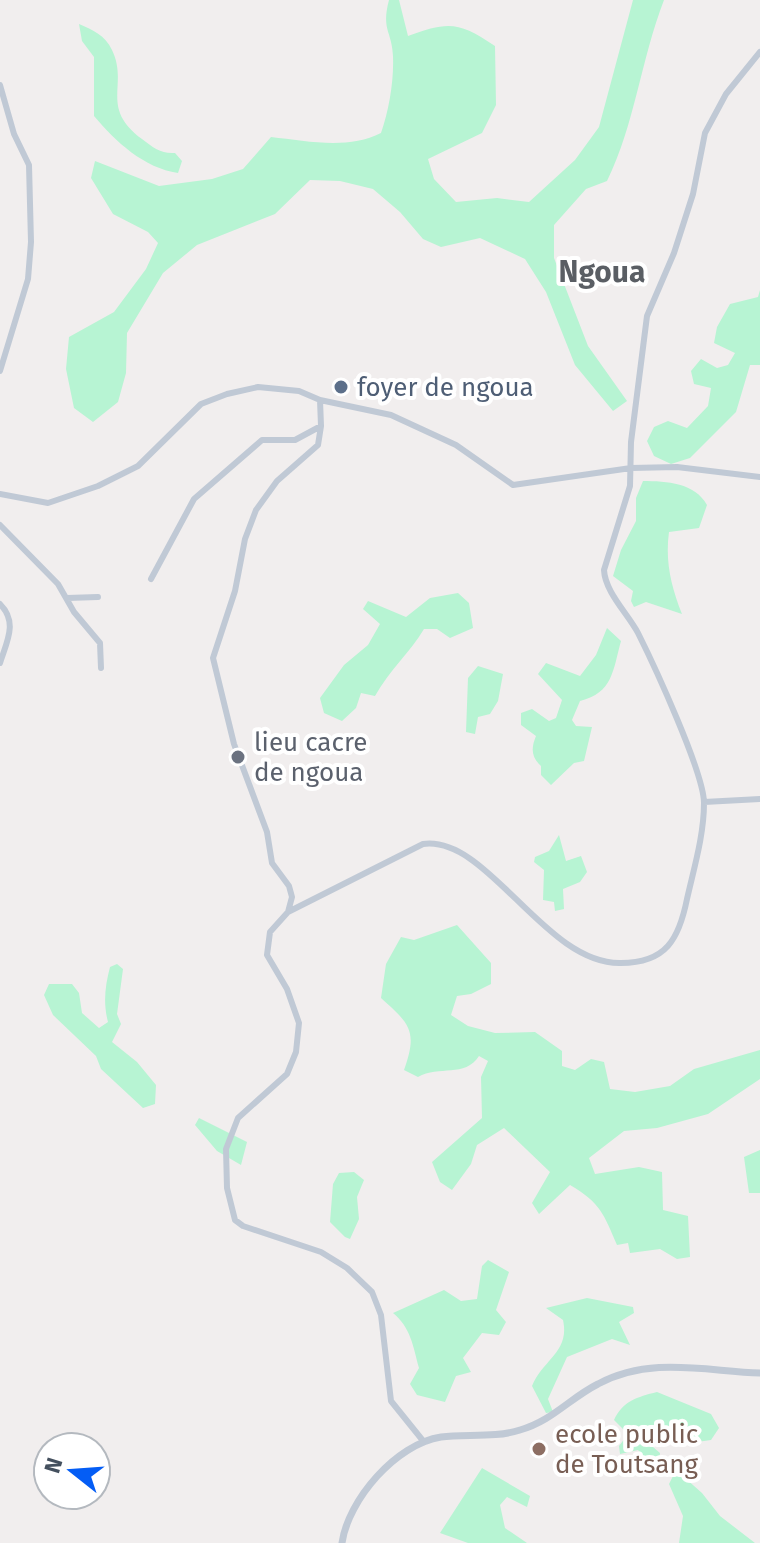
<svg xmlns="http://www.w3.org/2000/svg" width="760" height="1543" font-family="'Fira Sans',sans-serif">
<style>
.green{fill:#b7f4d3}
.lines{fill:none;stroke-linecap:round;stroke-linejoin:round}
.minor{stroke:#c0c9d5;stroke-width:6}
.tertiary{stroke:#c0c9d5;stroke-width:7}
.service-dot{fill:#5c6f8a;stroke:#fff;stroke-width:3}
.worship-dot{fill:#6b7280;stroke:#fff;stroke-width:3}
.education-dot{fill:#8d6e63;stroke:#fff;stroke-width:3}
.labels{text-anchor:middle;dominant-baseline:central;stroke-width:8;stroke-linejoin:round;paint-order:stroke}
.service-label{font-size:26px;fill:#4e5e75;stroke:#fff;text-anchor:start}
.worship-label{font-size:26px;fill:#5b616d;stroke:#fff;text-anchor:start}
.education-label{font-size:26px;fill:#785e54;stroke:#fff;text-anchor:start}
.quarter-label{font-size:30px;font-weight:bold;fill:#5a5e64;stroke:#fff}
</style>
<rect width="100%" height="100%" fill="#f1eeee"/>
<path class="green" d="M389 0H399L408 36C449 21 459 22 495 46L496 105 482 133 428 159 434 179 456 202 497 198 529 202 575 160 599 127 633 0H664C641 59 635 124 607 181L586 189 554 225V258L588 346 627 401 613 411 575 365 546 292 525 259 480 238 441 247 423 239 400 212 373 189 340 181 310 180 275 214 197 245 163 273 127 333 126 373 118 402 93 422 74 408 66 369 69 337 114 312 146 269 158 243 148 232 113 214 91 178 95 161 159 186 212 179 243 169 271 137C307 141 348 150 381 133 389 110 394 81 393 56 392 31 381 30 389 0Z
M79 24C93 30 105 35 112 50 129 85 99 107 142 139 154 148 161 154 175 153L182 161 178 173C144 168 116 142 94 116V57L82 41Z
M760 290V365H750L736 412 690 458 671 464 654 456 647 441 654 427 668 421 687 428 708 406 711 388 694 384 691 371 701 359 717 368 728 365 735 353 714 343 717 327 730 304 758 297Z
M643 481C667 481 695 483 707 505L699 528 669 532C665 561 671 586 682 614L646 602 634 607 631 601 633 591 613 576 621 550 636 521V498Z
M458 593 469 603 473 628 450 638 437 629H424C409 654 390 669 375 696L361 693 356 708 342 721 324 713 320 698 344 665 368 645 380 624 363 609 368 601 406 617 430 598Z
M607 628 621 641C613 670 613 693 580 701L572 720 576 726 592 727 584 761 574 763 551 785 541 775V766C531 757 531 748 536 736L521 725V713L532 709 549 721 556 718 562 700 538 674 546 663 580 676 596 655Z
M478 666 503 674 498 701 490 714 478 717 475 734 466 732 468 678Z
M559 835 566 861 581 856 587 872 580 882 563 889 564 909 555 911 554 902 543 900 544 870 534 862 535 857 549 851Z
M457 925 491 963V984L471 994 457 996 451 1015 468 1026 495 1033 535 1032 562 1051V1066L575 1070 591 1059 604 1062 610 1089 635 1092 670 1086 694 1069 760 1050V1079L708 1114 657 1128 624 1131 589 1158 595 1174 639 1167 662 1172 663 1210 688 1216 690 1257 677 1259 660 1249 630 1253 628 1243 617 1245C604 1215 601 1203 570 1185L539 1214 532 1203 550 1172 504 1128 477 1145 471 1164 452 1190 440 1182 432 1162 482 1118 481 1077 488 1061 479 1056C465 1078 439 1065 418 1077L404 1070C418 1031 410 1024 381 998L386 964 401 937 414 940Z
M117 964 123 969 117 1014 121 1024 112 1042 137 1062 156 1085 155 1104 143 1108 101 1069 96 1056 53 1015 44 995 49 984H72L79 993 82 1013 99 1028 108 1022C103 1003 105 986 110 967Z
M199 1118 247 1142 241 1165 217 1151 195 1125Z
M760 1150V1193H749L744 1157Z
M354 1172 364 1180 357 1197 359 1219 350 1239 345 1237 330 1222 333 1184 339 1173Z
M488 1260 509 1272 496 1310 506 1322 499 1335 482 1333 463 1358 471 1372 456 1376 445 1402 417 1395 410 1384 419 1368C413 1346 411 1328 393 1313L444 1290 461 1301 477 1299 482 1266Z
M587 1298 633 1307 634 1313 619 1322 630 1345 612 1339 567 1357 548 1399 553 1412 546 1413 532 1386C543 1359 570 1352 563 1320L546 1308Z
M657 1392 711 1414 719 1428 711 1440 690 1443 658 1437 653 1447 660 1453 659 1464 652 1466 638 1450 620 1454 619 1446 628 1434 614 1420C623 1401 637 1397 657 1392Z
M482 1468 530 1496 527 1507 507 1497 500 1505 505 1528 527 1543H468L440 1533Z
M676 1470 702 1493 720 1516 755 1543H679L683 1516 669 1484Z"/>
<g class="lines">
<path class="minor" d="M0 85 14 134 29 165 31 242 28 279 0 371
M0 494 48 503 98 486 138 466 201 404 227 394 258 387 299 391 320 400 391 415 456 445 513 485 631 468 677 467 760 477
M0 525 58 584 74 612 100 643 101 668
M151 579 194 499 262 440H295L321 426 320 400
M67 598 98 597
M0 604C18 622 7 641 0 663
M704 802 760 799
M288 912 292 897 289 886 272 863 267 832 234 744 213 658 235 591 245 539 256 510 277 481 318 445 321 426
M424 1442 391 1401 381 1315 372 1292 347 1268 321 1252 243 1226 235 1220 227 1188 226 1149 238 1118 287 1074 296 1052 299 1023 287 989 267 955 270 932 288 912 423 844C488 835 545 965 621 963 666 963 679 939 687 899 694 868 704 835 704 803 704 773 654 665 638 633 628 614 605 592 604 570L630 486 631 442 647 316 674 253 693 194 705 133 726 94 760 52"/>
<path class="tertiary" d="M342 1543C348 1500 396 1444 441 1437 467 1434 495 1438 520 1430 552 1421 570 1398 598 1384 651 1356 704 1371 760 1373"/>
</g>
<circle class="service-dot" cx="341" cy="387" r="8"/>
<circle class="worship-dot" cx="238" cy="757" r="8"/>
<circle class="education-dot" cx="539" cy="1449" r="8"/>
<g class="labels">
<g class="service-label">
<text x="357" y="387">foyer de ngoua</text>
</g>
<g class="worship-label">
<text x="254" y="742">lieu cacre<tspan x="254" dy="30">de ngoua</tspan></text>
</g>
<g class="education-label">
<text x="555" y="1434">ecole public<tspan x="555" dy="30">de Toutsang</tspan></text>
</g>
<g class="quarter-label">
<text x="602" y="272">Ngoua</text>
</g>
</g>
<g transform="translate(72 1471) rotate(287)"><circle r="38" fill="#ffffff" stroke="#b4b9bf" stroke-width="2"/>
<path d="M0-6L14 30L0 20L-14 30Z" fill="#045df5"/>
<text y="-12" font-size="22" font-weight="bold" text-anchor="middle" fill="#44505e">N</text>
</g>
</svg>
